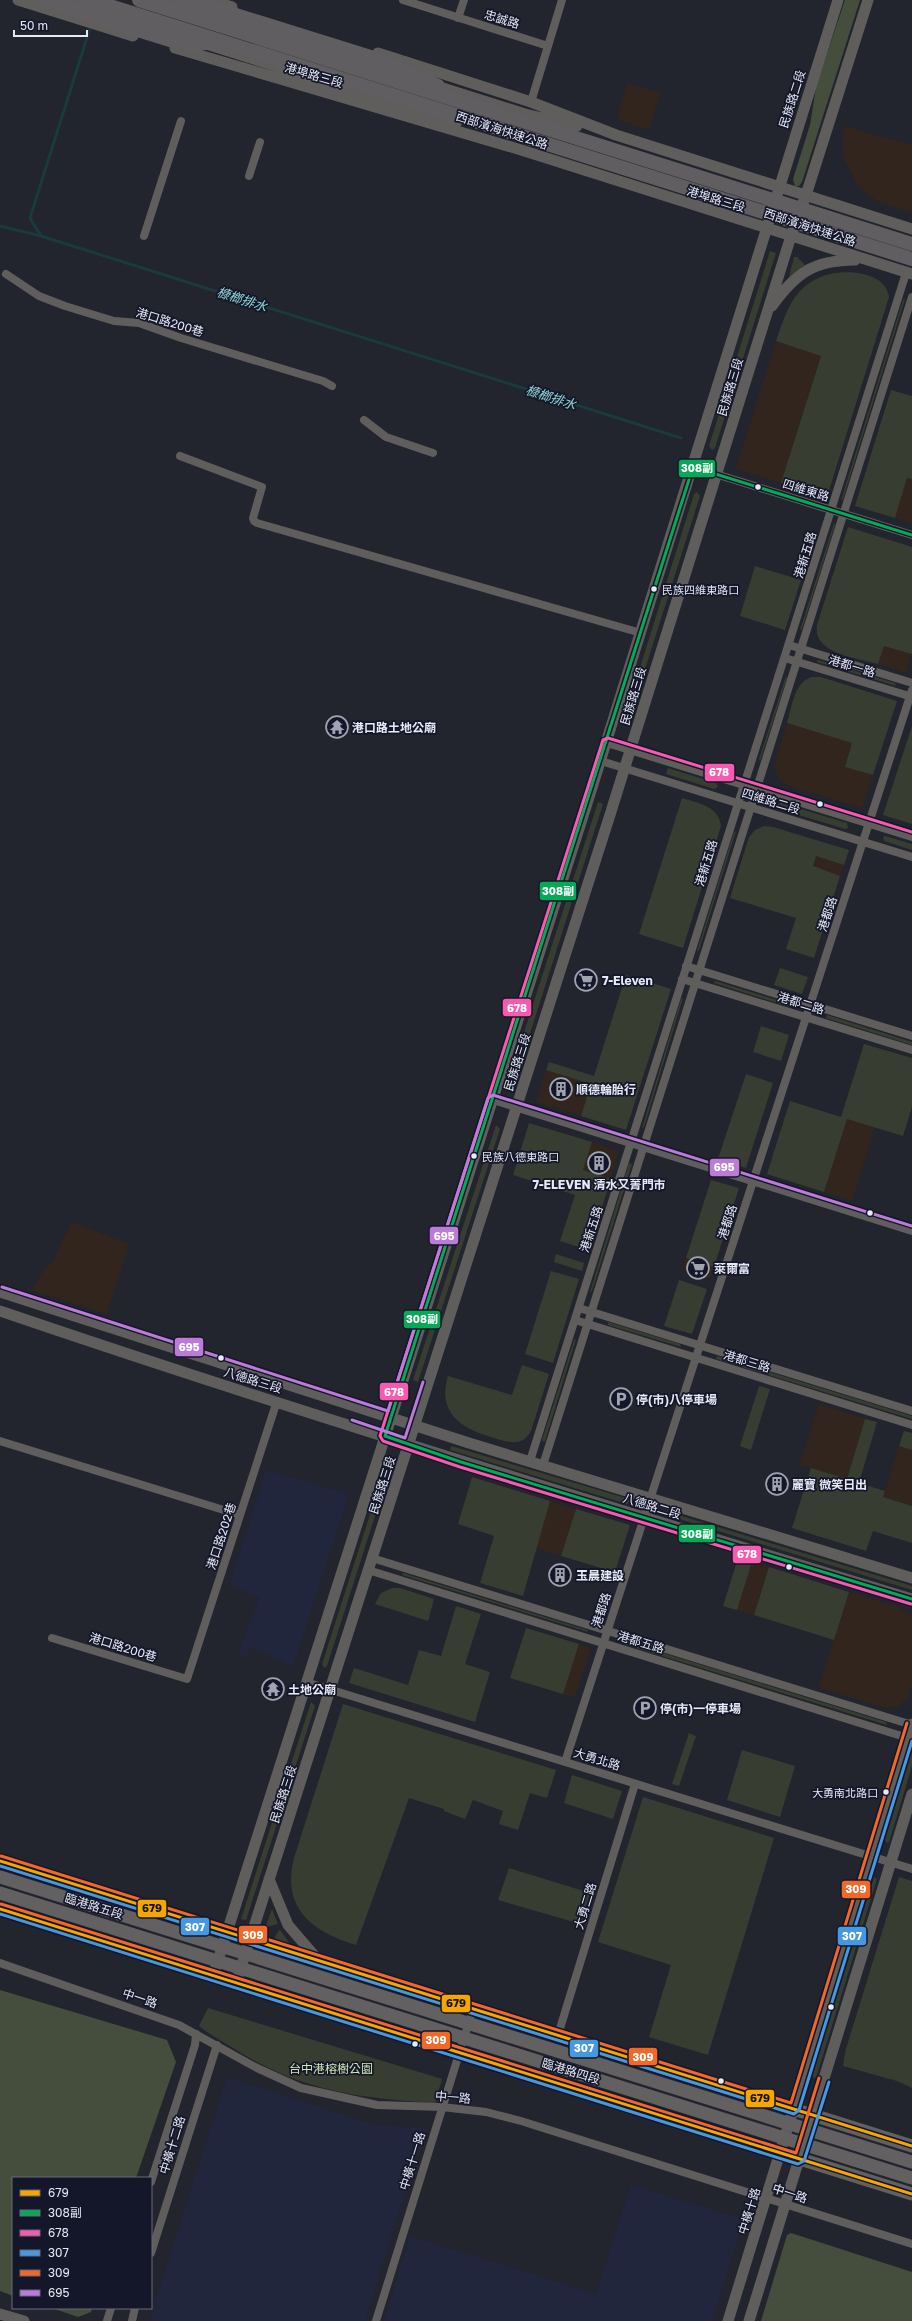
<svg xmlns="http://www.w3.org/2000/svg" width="912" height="2321" font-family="'Golos Text','Noto Sans TC',sans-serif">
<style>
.commercial{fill:#32251d}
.built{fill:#22263c}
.green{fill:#373e31}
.forest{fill:#454e3c}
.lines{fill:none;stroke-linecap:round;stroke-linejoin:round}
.stream{stroke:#1a3a3d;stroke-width:3}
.minor{stroke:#605e5d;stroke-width:8}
.tertiary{stroke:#605e5d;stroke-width:11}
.primary{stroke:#626061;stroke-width:13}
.trunk-bridge{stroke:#605e60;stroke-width:14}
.bus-1-casing{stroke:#141729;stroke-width:6}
.bus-2-casing{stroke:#141729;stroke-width:6}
.bus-3-casing{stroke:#141729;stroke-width:6}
.bus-4-casing{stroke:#141729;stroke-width:6}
.bus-5-casing{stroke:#141729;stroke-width:6}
.bus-6-casing{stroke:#141729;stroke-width:6}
.bus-1{stroke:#f7a600;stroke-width:3}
.bus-2{stroke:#06aa56;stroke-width:3}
.bus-3{stroke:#f75aaf;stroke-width:3}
.bus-4{stroke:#4699e1;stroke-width:3}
.bus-5{stroke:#f36827;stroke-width:3}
.bus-6{stroke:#bd7bd9;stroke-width:3}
.bus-dot{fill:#e6e9f6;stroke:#141729;stroke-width:1.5}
.labels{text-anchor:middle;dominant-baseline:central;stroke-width:3.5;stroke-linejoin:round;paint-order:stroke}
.bus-label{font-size:11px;fill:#e6e9f6;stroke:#141729;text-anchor:start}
.street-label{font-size:12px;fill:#e6e9f6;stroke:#141729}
.poi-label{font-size:12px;font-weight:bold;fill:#e6e9f6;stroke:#141729;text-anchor:start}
.park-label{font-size:12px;fill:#cfe7b6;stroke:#141729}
.water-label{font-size:13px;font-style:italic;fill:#8fd6d8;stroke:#141729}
.line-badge{stroke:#141729;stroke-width:1.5}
.badge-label{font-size:11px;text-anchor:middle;font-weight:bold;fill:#fff}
.pale-badge-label{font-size:11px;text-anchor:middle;font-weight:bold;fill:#111}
</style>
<rect width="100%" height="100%" fill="#22242e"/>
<path class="commercial" d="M627 83 660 93 649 130 617 120Z
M844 126 912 145V213L876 201 858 186 844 159 842 145Z
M776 341 821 356 781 483 736 469Z
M907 478 912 479V524L895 518Z
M884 645 912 654 906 673 878 664Z
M787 723 853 743 845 767 873 775 862 808 789 786 779 780 774 766Z
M816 856 844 865 840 876 813 867Z
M546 1070 591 1084 581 1116 536 1102Z
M847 1119 875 1127 852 1201 824 1192Z
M592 1142 619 1151 611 1179 583 1170Z
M72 1222 129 1244 107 1314 33 1291 40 1275 53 1261Z
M686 1258 714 1267 710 1278 683 1269Z
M819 1404 865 1419 847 1479 800 1465Z
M899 1446 912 1450V1506L883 1497Z
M550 1501 576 1509 561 1556 536 1548Z
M752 1562 769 1567 754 1615 737 1610Z
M849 1592 898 1607 912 1615V1684L908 1698 899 1706 885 1708 819 1688Z
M579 1644 591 1648 574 1698 563 1694Z"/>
<path class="built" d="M266 1470 349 1494 293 1667 250 1647 246 1656 237 1655 260 1598 230 1583Z
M227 2077 374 2125 425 2128 365 2321H149Z
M631 2185 744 2219 712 2321H384L410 2236 596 2294Z"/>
<path class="green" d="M770 251 776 253 715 448 712 450 709 446Z
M794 257H797L805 265 789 277Z
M835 273C854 270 886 274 889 297L827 497 781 483 821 356 776 341C787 308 796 280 835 273Z
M905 299 843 499 841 500 903 300Z
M891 390 912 396V479L907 478 895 518 855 506Z
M697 492 700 496 633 707 628 706 694 494Z
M834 523 835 525 802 629 800 630Z
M848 527 912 547V654L884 646 878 664C858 658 812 654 817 625Z
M755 566 801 580 785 630 740 616Z
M818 660 895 683 896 686 817 662Z
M786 676 787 678 760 761 759 759Z
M812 677H821L897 701 873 775 845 767 852 743 787 723C792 707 794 682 812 677Z
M912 726V824L883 815Z
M668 768 716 783 718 787 714 789 666 774Z
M682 798C698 803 719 806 721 826L683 948 639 934Z
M598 802 603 804 515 1081 511 1083 509 1079Z
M781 803 847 823 848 828 845 829 779 809 777 805Z
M764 826 773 827 849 850 844 865 816 856 813 866 840 876 814 958 786 949 796 918 730 898 749 837 755 830Z
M736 831 699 950 697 951 734 832Z
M885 836 912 844V850L884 841 883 837Z
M780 968 808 977 802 994 774 985Z
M626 975 671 989 626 1130 581 1116 591 1084 546 1070 549 1062 594 1076Z
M715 981 790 1004 791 1005 789 1007 714 983Z
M683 998 644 1127 642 1128 681 999Z
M827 1015 912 1042V1045L826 1018Z
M761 1026 789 1035 781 1061 753 1052Z
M864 1044 912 1058V1107L903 1136 847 1119 824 1192 767 1174 790 1101 841 1117Z
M746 1074 773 1083 746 1168 718 1159Z
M529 1123 592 1142 583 1170 611 1179 588 1250 560 1241 575 1195 513 1175Z
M496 1125 500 1129 418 1382 413 1380Z
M629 1163 632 1164 592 1291 590 1292Z
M711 1180 739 1188 714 1267 686 1258Z
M556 1254 584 1263 582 1271 554 1262Z
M551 1271 579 1279 553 1363 525 1354Z
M679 1280 707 1289 692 1334 664 1326Z
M608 1322 680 1344 681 1347 608 1325Z
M576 1339 545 1441 544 1442 542 1440 574 1340Z
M717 1356 912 1416V1419L716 1359Z
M522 1365 549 1374 531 1431C522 1448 506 1442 491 1437 460 1428 437 1412 448 1376L512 1395Z
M759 1386 770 1389 751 1450 740 1446Z
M865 1419 877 1422 859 1483 885 1491 883 1497 912 1506V1543L873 1531 866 1551 792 1528 811 1468 847 1479Z
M904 1431 912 1433V1450L899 1446Z
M451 1446 629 1499 630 1502 627 1504 450 1450Z
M472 1477 550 1501 523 1596 480 1583 494 1536 458 1524Z
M380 1483 385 1485 327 1666 324 1668 322 1664Z
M576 1509 630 1525 615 1572 561 1556Z
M665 1511 912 1586V1590L666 1515Z
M738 1558 752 1562 737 1610 723 1606Z
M769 1567 849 1592 834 1640 754 1615Z
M403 1573 587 1630 588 1632 402 1575Z
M392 1588H400L434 1599 428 1621 375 1604 381 1593Z
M456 1606 481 1614 465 1664 490 1672 475 1722 349 1683 354 1668 408 1685 419 1650 441 1656Z
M526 1628 579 1644 563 1694 510 1678Z
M624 1641 886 1722 887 1725 623 1644Z
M311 1702 315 1706 246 1920 241 1919Z
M343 1704 556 1770 547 1798 530 1793 518 1830 499 1824 503 1811 473 1800 465 1819 444 1811V1809L409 1798 356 1945C313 1932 281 1909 294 1858Z
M689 1733 696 1736 679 1786 672 1784Z
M742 1750 795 1766 780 1817 727 1800Z
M912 1751V1766L889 1842 887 1843 885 1840Z
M572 1775 622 1791 613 1819 564 1803Z
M643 1797 774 1838 708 2055 649 2037 671 1965 598 1942Z
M509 1868 590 1893 581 1924 498 1900Z
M874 1877 877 1879 816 2078 812 2077Z
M899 1877 912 1881V2088L897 2081 843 2066 845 2052Z
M272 1909 278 1924 267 1927 266 1925Z
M279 1930 281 1931 290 1944 274 1939Z
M208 2008 442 2079 435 2103C376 2099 321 2094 267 2067 246 2057 227 2044 207 2032L199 2026Z"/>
<path class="forest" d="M845 0H860L802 182 799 186H795L793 179 810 125 816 87Z
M0 1990 167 2040 176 2062 136 2178H13V2296L0 2291Z
M791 2233 912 2272V2321H761L787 2235Z
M52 2308H92L91 2312 78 2317Z"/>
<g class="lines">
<path class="stream" d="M91 25 30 218 41 236 681 438
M0 226 41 236"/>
<path class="minor" d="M403 0 548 46
M458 18 464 0
M531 102 562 0
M249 176 260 142
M144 236 181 121
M6 274 39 296 65 306 114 321 139 323 181 338 323 381 332 386
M364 420 386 437 433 453
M180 456 262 487 253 518 254 521 257 523 641 633
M693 467 912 535
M789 645 912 683
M785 658 912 697
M607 743 912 837
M601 761 912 857
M686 966 912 1036
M682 979 912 1050
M493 1100 912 1231
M579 1308 912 1411
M575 1320 912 1425
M0 1441 240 1515
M530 1461 906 273
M543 1465 912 297
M372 1558 912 1725
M368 1570 908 1738
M52 1638 187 1679 277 1401
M306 1682 912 1869
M565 1762 912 690
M0 1963 179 2025 257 2068 301 2088 377 2105 442 2107 486 2112 521 2121 912 2244
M558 2035 635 1784
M151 2182 195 2045 196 2034
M151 2253 217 2045
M107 2321 111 2308
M132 2321 135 2308
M376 2321 473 2009"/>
<path class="tertiary" d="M18 0 133 36
M67 0 456 123
M164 0 397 73
M212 0 232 7
M175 48 518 149 912 274
M378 53 531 102 616 135 912 229
M430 84 525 114 577 126
M772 306C795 274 813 260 855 260
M0 1292 469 1443 912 1578
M0 1311C302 1414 607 1506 912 1599
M269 1879 288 1925 319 1961
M213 1976 590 794 838 0
M236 1983 609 818 791 236 806 195 868 0
M0 2314 24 2321
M728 2321 912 1724
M749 2321 912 1794"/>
<path class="primary" d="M0 1861 912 2146
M0 1877 912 2162
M0 1893 912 2178
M0 1909 912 2194"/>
<path class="trunk-bridge" d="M42 0 186 45 217 42
M91 0 912 259
M139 0 912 244
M188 0 380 60 438 86"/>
<g class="bus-1-casing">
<path id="bus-1" d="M0 1861 912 2146
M0 1909 912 2194"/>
</g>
<g class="bus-2-casing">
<path id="bus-2" d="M912 535 693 467 385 1436 461 1462 912 1599"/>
</g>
<g class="bus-3-casing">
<path id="bus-3" d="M911 1604 460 1467 383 1441 380 1436 603 740 608 738 912 832"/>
</g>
<g class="bus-4-casing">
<path id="bus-4" d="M0 1866 794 2114 799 2110 912 1741
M0 1914 798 2164 804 2161 829 2082"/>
</g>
<g class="bus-5-casing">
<path id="bus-5" d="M1 1856 791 2103 907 1723
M1 1904 796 2153 819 2078"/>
</g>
<g class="bus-6-casing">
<path id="bus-6" d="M2 1287 388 1411 488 1098 493 1095 912 1226
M352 1420 405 1438 423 1382"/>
</g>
<use href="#bus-1" class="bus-1"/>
<use href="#bus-2" class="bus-2"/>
<use href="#bus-3" class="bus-3"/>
<use href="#bus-4" class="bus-4"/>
<use href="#bus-5" class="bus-5"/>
<use href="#bus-6" class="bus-6"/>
</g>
<defs>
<g id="temple-ring" transform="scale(1.15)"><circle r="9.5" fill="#141729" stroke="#a1a4b0" stroke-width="1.5"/><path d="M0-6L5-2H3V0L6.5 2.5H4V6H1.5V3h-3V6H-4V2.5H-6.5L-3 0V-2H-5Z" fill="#a1a4b0"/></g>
<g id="supermarket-ring" transform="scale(1.15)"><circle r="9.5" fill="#141729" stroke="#a1a4b0" stroke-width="1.5"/><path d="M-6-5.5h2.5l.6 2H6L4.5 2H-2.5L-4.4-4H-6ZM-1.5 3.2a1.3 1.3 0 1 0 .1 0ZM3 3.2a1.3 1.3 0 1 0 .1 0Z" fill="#a1a4b0"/></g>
<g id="building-ring" transform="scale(1.15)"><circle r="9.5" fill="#141729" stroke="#a1a4b0" stroke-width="1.5"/><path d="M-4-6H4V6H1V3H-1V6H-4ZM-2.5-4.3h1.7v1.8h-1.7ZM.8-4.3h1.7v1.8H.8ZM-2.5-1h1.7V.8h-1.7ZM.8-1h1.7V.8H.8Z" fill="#a1a4b0"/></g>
<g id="parking-ring" transform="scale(1.15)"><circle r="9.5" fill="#141729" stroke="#a1a4b0" stroke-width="1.5"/><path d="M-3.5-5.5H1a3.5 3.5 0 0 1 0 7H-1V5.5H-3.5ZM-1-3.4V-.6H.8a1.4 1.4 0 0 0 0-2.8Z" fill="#a1a4b0"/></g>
</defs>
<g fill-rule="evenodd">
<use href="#temple-ring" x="337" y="727"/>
<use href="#supermarket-ring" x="586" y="980"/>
<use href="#building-ring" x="561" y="1089"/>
<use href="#building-ring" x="599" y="1163"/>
<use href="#supermarket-ring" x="698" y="1268"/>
<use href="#parking-ring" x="621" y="1399"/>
<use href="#building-ring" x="777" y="1484"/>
<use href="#building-ring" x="560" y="1575"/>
<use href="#temple-ring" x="273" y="1689"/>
<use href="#parking-ring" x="645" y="1708"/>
</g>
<g class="bus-dot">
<circle cx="758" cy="487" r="3.5"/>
<circle cx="654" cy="589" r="3.5"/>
<circle cx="820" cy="804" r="3.5"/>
<circle cx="474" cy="1156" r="3.5"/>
<circle cx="870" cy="1213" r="3.5"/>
<circle cx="221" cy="1358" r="3.5"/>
<circle cx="789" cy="1567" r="3.5"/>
<circle cx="886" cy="1792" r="3.5"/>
<circle cx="831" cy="2007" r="3.5"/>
<circle cx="415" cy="2044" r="3.5"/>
<circle cx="721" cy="2081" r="3.5"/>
</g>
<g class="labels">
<g class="bus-label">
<text x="662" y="589">民族四維東路口</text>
<text x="482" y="1156">民族八德東路口</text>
<text x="878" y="1792" text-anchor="end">大勇南北路口</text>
</g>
<g class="street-label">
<text transform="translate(502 19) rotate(17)">忠誠路</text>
<text transform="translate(314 75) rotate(16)">港埠路三段</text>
<text transform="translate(792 99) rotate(-72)">民族路二段</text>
<text transform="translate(502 130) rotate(18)">西部濱海快速公路</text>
<text transform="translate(716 199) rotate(17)">港埠路三段</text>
<text transform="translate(810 227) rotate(18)">西部濱海快速公路</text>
<text transform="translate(170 322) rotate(17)">港口路200巷</text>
<text transform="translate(730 387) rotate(-73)">民族路三段</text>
<text transform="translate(806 490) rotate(17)">四維東路</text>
<text transform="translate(805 555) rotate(-73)">港新五路</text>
<text transform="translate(852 666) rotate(17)">港都一路</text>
<text transform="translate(633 696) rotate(-73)">民族路三段</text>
<text transform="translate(771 801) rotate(17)">四維路二段</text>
<text transform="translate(706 863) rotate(-73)">港新五路</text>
<text transform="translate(827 914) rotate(-72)">港都路</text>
<text transform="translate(801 1003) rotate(17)">港都二路</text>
<text transform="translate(517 1062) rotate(-72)">民族路三段</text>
<text transform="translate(727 1222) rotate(-72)">港都路</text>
<text transform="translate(591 1229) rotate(-72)">港新五路</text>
<text transform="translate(747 1361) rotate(17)">港都三路</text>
<text transform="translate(253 1380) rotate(17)">八德路三段</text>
<text transform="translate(382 1485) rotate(-72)">民族路三段</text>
<text transform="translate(652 1506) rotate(17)">八德路二段</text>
<text transform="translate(221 1536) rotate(-72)">港口路202巷</text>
<text transform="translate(601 1610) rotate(-72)">港都路</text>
<text transform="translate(641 1642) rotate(17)">港都五路</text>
<text transform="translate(123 1647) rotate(17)">港口路200巷</text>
<text transform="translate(597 1759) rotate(17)">大勇北路</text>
<text transform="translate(283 1794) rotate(-72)">民族路三段</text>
<text transform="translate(94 1906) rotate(17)">臨港路五段</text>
<text transform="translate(585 1906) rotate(-73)">大勇二路</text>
<text transform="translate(140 1998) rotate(19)">中一路</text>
<text transform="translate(571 2071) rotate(17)">臨港路四段</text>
<text transform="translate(453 2097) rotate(5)">中一路</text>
<text transform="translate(172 2145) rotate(-73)">中橫十二路</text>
<text transform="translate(412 2161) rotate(-73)">中橫十一路</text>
<text transform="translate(790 2193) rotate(18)">中一路</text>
<text transform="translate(749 2211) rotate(-73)">中橫十路</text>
</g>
<g class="poi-label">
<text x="352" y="727">港口路土地公廟</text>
<text x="602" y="980">7-Eleven</text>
<text x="576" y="1089">順德輪胎行</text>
<text x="599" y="1184" text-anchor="middle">7-ELEVEN 清水又菁門市</text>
<text x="714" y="1268">萊爾富</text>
<text x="636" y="1399">停(市)八停車場</text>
<text x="792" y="1484">麗寶 微笑日出</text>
<text x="576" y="1575">玉晨建設</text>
<text x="288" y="1689">土地公廟</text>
<text x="660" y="1708">停(市)一停車場</text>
</g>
<g class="park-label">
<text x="331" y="2068">台中港榕樹公園</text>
</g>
<g class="water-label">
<text transform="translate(242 299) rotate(18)">槺榔排水</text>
<text transform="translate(551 397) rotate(18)">槺榔排水</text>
</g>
</g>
<g class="line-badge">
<rect x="678" y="459" width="38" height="19" rx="4" fill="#06aa56"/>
<rect x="704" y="763" width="31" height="19" rx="4" fill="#f75aaf"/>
<rect x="539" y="881" width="38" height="20" rx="4" fill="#06aa56"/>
<rect x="502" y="998" width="30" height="19" rx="4" fill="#f75aaf"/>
<rect x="709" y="1158" width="31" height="19" rx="4" fill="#bd7bd9"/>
<rect x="429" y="1226" width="30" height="19" rx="4" fill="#bd7bd9"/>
<rect x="403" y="1310" width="38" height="19" rx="4" fill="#06aa56"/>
<rect x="174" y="1337" width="30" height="20" rx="4" fill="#bd7bd9"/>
<rect x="379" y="1382" width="30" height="19" rx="4" fill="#f75aaf"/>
<rect x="678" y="1524" width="38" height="19" rx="4" fill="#06aa56"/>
<rect x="732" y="1545" width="30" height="19" rx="4" fill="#f75aaf"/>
<rect x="841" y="1880" width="30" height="19" rx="4" fill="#f36827"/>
<rect x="137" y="1899" width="30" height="19" rx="4" fill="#f7a600"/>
<rect x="180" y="1917" width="30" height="19" rx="4" fill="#4699e1"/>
<rect x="238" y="1925" width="30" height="19" rx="4" fill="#f36827"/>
<rect x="837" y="1926" width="30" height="20" rx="4" fill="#4699e1"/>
<rect x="441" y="1994" width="30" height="19" rx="4" fill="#f7a600"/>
<rect x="421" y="2031" width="30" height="19" rx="4" fill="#f36827"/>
<rect x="569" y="2039" width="30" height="19" rx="4" fill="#4699e1"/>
<rect x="628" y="2047" width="30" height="19" rx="4" fill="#f36827"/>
<rect x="745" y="2089" width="30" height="19" rx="4" fill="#f7a600"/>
</g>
<g class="badge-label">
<text x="697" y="472">308副</text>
<text x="719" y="776">678</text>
<text x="558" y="895">308副</text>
<text x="517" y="1012">678</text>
<text x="724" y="1171">695</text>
<text x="444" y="1240">695</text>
<text x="422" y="1323">308副</text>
<text x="189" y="1351">695</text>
<text x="394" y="1396">678</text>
<text x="697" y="1538">308副</text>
<text x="747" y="1558">678</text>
<text x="856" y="1893">309</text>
<text x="195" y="1931">307</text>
<text x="253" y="1939">309</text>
<text x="852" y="1940">307</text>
<text x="436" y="2044">309</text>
<text x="584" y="2052">307</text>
<text x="643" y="2061">309</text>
</g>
<g class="pale-badge-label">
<text x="152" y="1912">679</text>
<text x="456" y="2007">679</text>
<text x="760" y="2102">679</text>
</g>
<rect x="12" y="2177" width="140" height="132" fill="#141729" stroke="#686b7b"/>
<rect x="20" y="2190" width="20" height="6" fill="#f7a600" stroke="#686b7b"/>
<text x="48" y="2197" font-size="12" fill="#e6e9f6">679</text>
<rect x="20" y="2210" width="20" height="6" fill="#06aa56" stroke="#686b7b"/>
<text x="48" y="2217" font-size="12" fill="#e6e9f6">308副</text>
<rect x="20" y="2230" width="20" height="6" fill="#f75aaf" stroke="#686b7b"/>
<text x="48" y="2237" font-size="12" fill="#e6e9f6">678</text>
<rect x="20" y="2250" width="20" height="6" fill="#4699e1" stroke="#686b7b"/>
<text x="48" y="2257" font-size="12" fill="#e6e9f6">307</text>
<rect x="20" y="2270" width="20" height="6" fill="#f36827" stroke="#686b7b"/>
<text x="48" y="2277" font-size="12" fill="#e6e9f6">309</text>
<rect x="20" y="2290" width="20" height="6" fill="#bd7bd9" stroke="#686b7b"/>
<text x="48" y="2297" font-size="12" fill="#e6e9f6">695</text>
<path d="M14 30v6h73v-6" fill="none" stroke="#e6e9f6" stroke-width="2"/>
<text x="20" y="30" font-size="12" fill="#e6e9f6" stroke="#141729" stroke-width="3" paint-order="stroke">50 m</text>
</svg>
